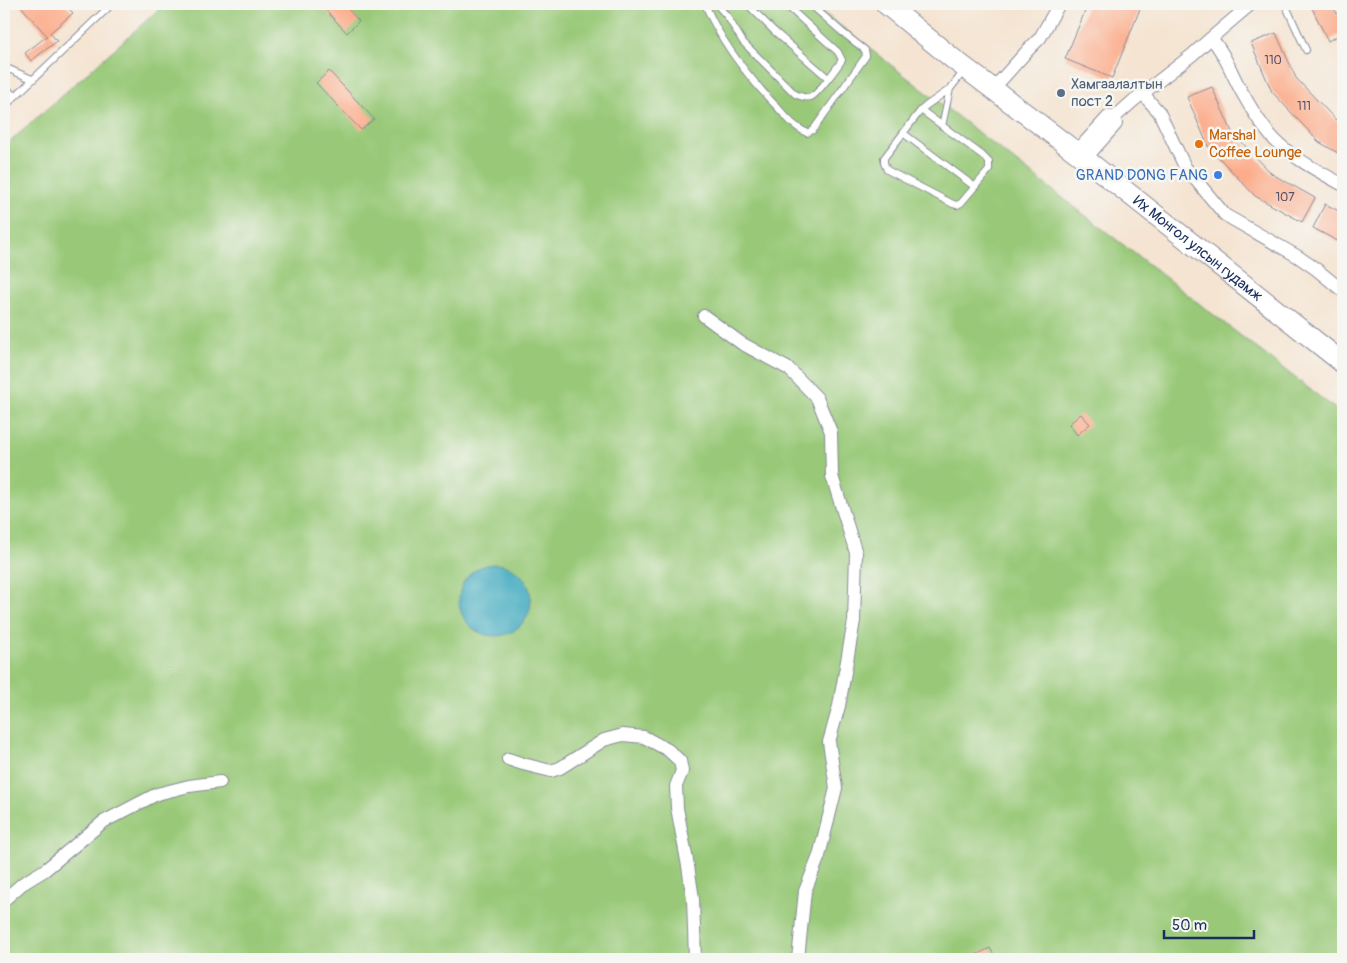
<svg xmlns="http://www.w3.org/2000/svg" width="1347" height="963" font-family="Pangolin,sans-serif">
<style>
.green{fill:#99c978;stroke:#5a7c6b}
.water{fill:#40aac0;stroke:#2e6c8f}
.building{fill:#fcac8a}
.lines{fill:none;stroke-linecap:round;stroke-linejoin:round}
.lane-casing{stroke:#888a98;stroke-width:8}
.street-casing{stroke:#888a98;stroke-width:14}
.primary-casing{stroke:#888a98;stroke-width:22}
.lane{stroke:#fff;stroke-width:6}
.street{stroke:#fff;stroke-width:12}
.primary{stroke:#fff;stroke-width:20}
.service-dot{fill:#5c6f8a;stroke:#f6f6f2;stroke-width:2}
.food-dot{fill:#e8710a;stroke:#f6f6f2;stroke-width:2}
.shop-dot{fill:#3f7fe0;stroke:#f6f6f2;stroke-width:2}
.labels{text-anchor:middle;dominant-baseline:central;stroke-width:5;stroke-linejoin:round;paint-order:stroke}
.number-label{font-size:12px;fill:#534e69}
.service-label{font-size:15px;fill:#4e5e75;stroke:#f6f6f2;text-anchor:start}
.food-label{font-size:15px;fill:#c56008;stroke:#f6f6f2;text-anchor:start}
.shop-label{font-size:15px;fill:#366cbe;stroke:#f6f6f2;text-anchor:end}
.street-label{font-size:15px;fill:#1b2f5e;stroke:#f6f6f2}
</style>
<rect width="100%" height="100%" fill="#f6f6f2"/>
<filter id="ink" filterUnits="userSpaceOnUse"><feTurbulence type="fractalNoise" baseFrequency=".02" numOctaves="2"/><feDisplacementMap in="SourceGraphic" scale="10" xChannelSelector="R" yChannelSelector="G"/><feConvolveMatrix kernelMatrix="1 2 1 2 8 2 1 2 1" color-interpolation-filters="sRGB"/></filter>
<filter id="wash" filterUnits="userSpaceOnUse"><feTurbulence type="fractalNoise" baseFrequency=".0096" numOctaves="4" result="noise"/><feDisplacementMap in="SourceGraphic" scale="20" xChannelSelector="R" yChannelSelector="G"/><feGaussianBlur stdDeviation="1.12" result="paint"/><feColorMatrix in="noise" values="0 0 0 0 0 0 0 0 0 0 0 0 0 0 0 0 0 1.4 0 .05"/><feComposite in="paint" operator="in"/></filter>
<g filter="url(#wash)">
<rect width="100%" height="100%" fill="#f5e4d1"/>
<path class="green" d="M165 4H812L1343 415V959H4V147Z"/>
<path class="water" d="M459 600a36 36 0 1 1 72 0a36 36 0 1 1-72 0Z"/>
<g id="blocks">
<path class="building" d="M19 4H65L73 13 50 33 57 41 31 61 25 53 47 36Z
M324 4H343L359 21 347 33 322 6Z
M1088 4H1142L1112 78 1065 59Z
M1310 4H1332L1343 26V33L1328 41Z
M1276 33 1296 78 1336 120 1343 124V156L1319 142 1272 92 1251 43Z
M329 71 374 119 361 130 316 83Z
M1212 87 1232 132 1272 174 1315 198 1302 222 1255 196 1208 146 1187 97Z
M1325 204 1343 213V244L1313 228Z
M1081 414 1090 424 1077 435 1069 424Z
M990 948 996 959H975L974 956Z"/>
</g>
</g>
<g filter="url(#ink)">
<use href="#blocks" fill-opacity="0" stroke="#888a98" stroke-width="1"/>
<g class="lines">
<g class="lane-casing">
<path id="lane" d="M705 4C721 43 749 78 778 108 788 119 793 126 807 133L813 130 866 56 865 50 842 32 810 4
M716 4 727 16 743 42 795 94C800 96 805 99 811 97 817 95 838 66 842 60L838 52 785 4
M747 4 774 31 828 78
M1204 4 1208 5 1211 4
M1285 4 1306 50
M4 67 32 79
M4 84 14 97
M4 107 112 4
M921 110 982 155 989 162V170L961 203 957 205 953 204 887 170 884 163V158Z
M921 110 927 105 950 89
M942 126 950 89 964 71
M903 133 975 187"/>
</g>
<g class="street-casing">
<path id="street" d="M1251 4 1211 38C1226 54 1232 76 1243 94 1252 110 1265 132 1279 144 1298 161 1322 173 1343 185
M993 89 1028 50 1040 38 1059 4
M1144 93 1149 101 1159 112 1185 167 1225 215 1297 256 1316 269 1343 291
M1076 152 1108 117H1115L1133 101 1192 55 1211 38
M1085 159 1116 124 1115 117
M704 316 741 343 789 369 817 398 831 432 832 476 856 553 854 621 839 706 829 742 836 788 819 856 805 891 798 959
M508 759 523 764 551 771 560 768 604 740 623 735 644 737 668 750 680 761 682 771 676 786 677 808 688 866 693 899 695 959
M4 900 22 884 45 870 103 822 157 794 189 786 220 782"/>
</g>
<g class="primary-casing">
<g id="primary">
<path id="s1" d="M886 4 952 58 1085 159 1343 363"/>
</g>
</g>
<use href="#lane" class="lane"/>
<use href="#street" class="street"/>
<use href="#primary" class="primary"/>
</g>
</g>
<circle class="service-dot" cx="1061" cy="93" r="5"/>
<circle class="food-dot" cx="1199" cy="144" r="5"/>
<circle class="shop-dot" cx="1218" cy="175" r="5"/>
<g class="labels">
<g class="number-label">
<text x="1273" y="60">110</text>
<text x="1304" y="106">111</text>
<text x="1285" y="197">107</text>
</g>
<g class="service-label">
<text x="1071" y="84">Хамгаалалтын<tspan x="1071" dy="17">пост 2</tspan></text>
</g>
<g class="food-label">
<text x="1209" y="135">Marshal<tspan x="1209" dy="17">Coffee Lounge</tspan></text>
</g>
<g class="shop-label">
<text x="1208" y="175">GRAND DONG FANG</text>
</g>
<g class="street-label">
<text stroke="none"><textPath href="#s1" startOffset="396">Их Монгол улсын гудамж</textPath></text>
</g>
</g>
<rect width="1347" height="963" fill="none" stroke="#f6f6f2" stroke-width="20"/>
<path d="M1164 930v8h90v-8" fill="none" stroke="#1b2f5e" stroke-width="2.5"/>
<text x="1172" y="930" font-size="15" fill="#1b2f5e" stroke="#f6f6f2" stroke-width="4" paint-order="stroke">50 m</text>
</svg>
